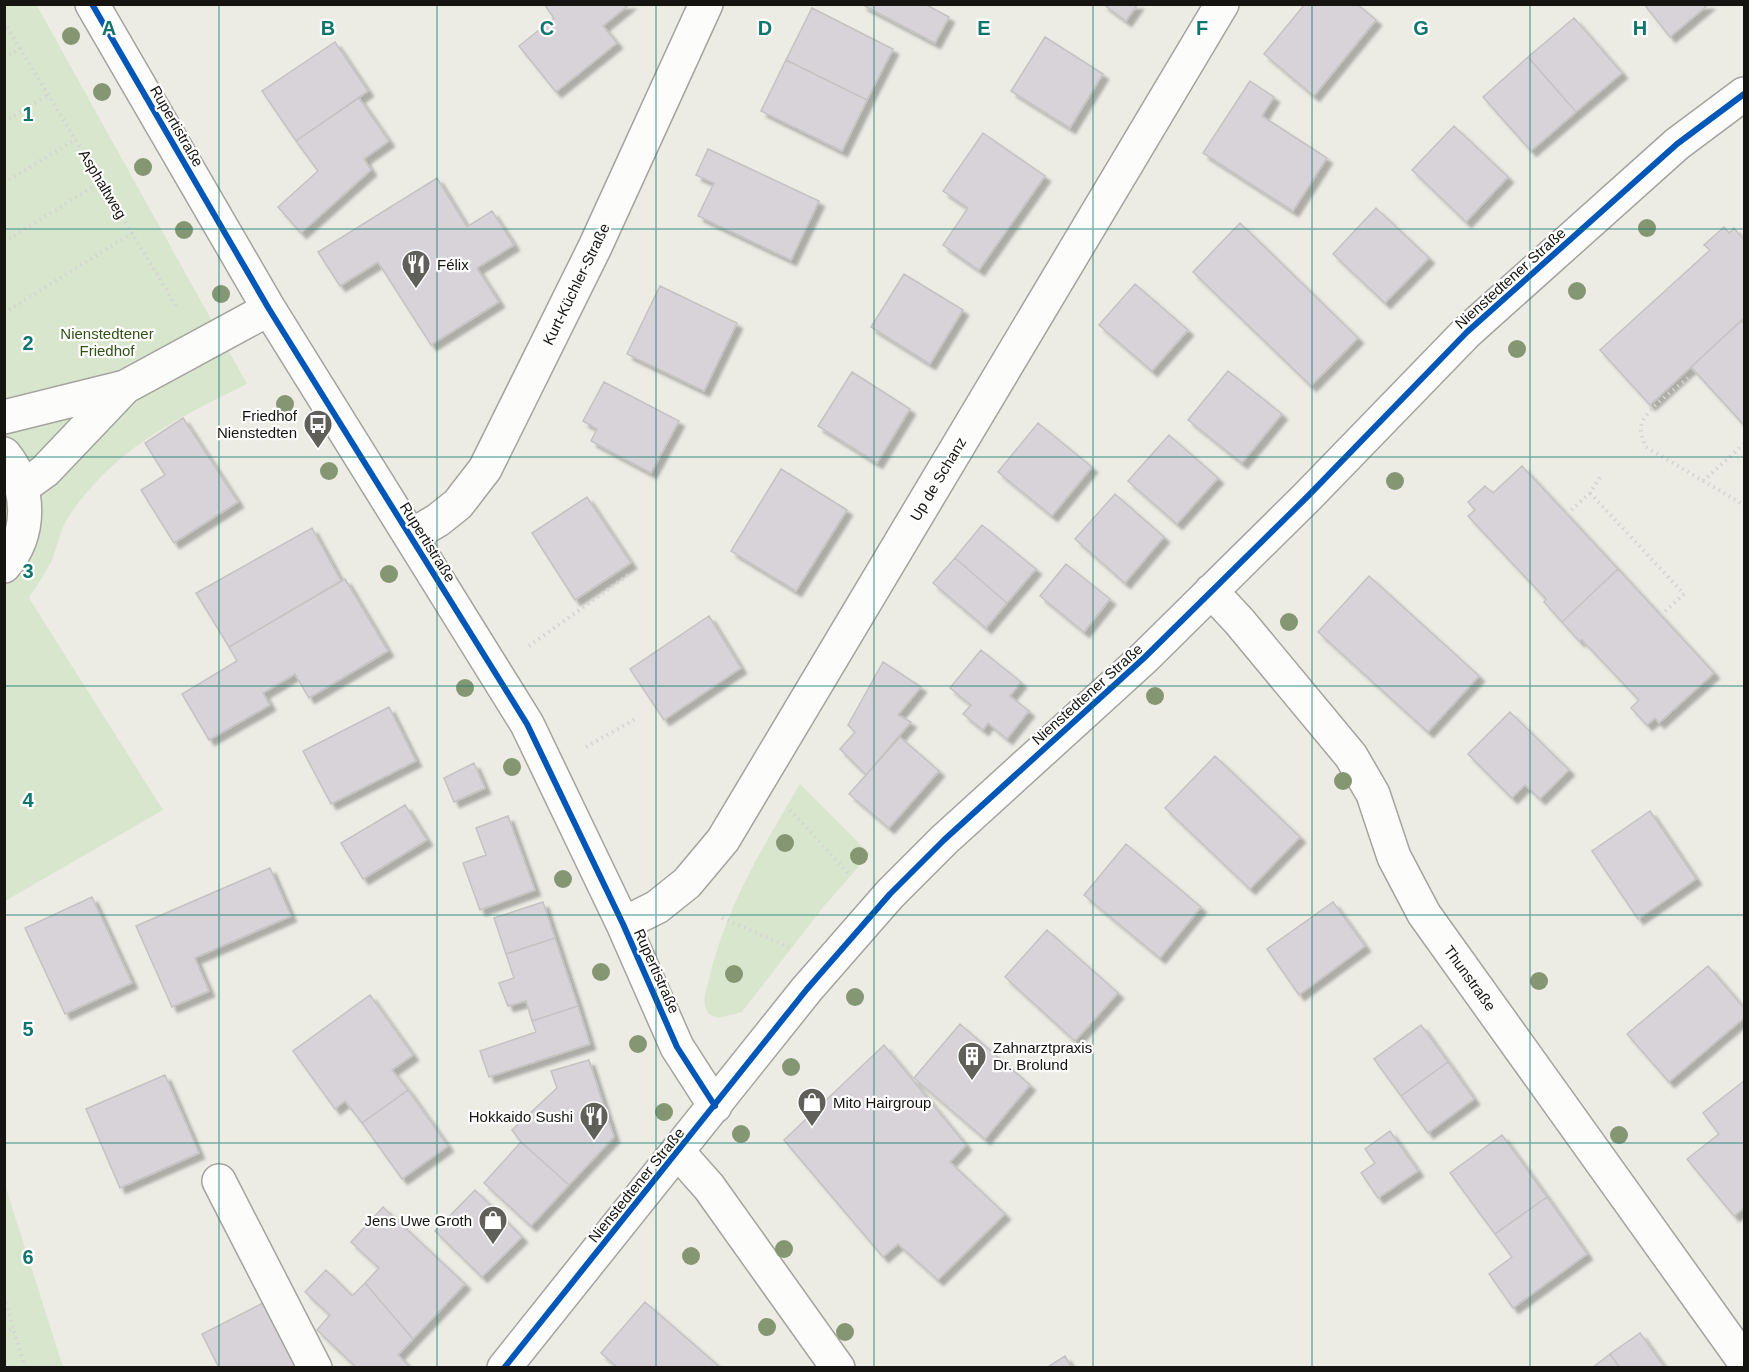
<svg xmlns="http://www.w3.org/2000/svg" width="1749" height="1372" font-family="Helvetica,sans-serif">
<style>
.green{fill:#d9e6ce}
.building{fill:#d8d3d9;stroke:#c4c3c1;stroke-width:1.5;filter:url(#shadow)}
.lines{fill:none;stroke-linecap:round;stroke-linejoin:round}
.minor-casing{stroke:#a4a39e;stroke-width:36}
.path{stroke:#d4d4d1;stroke-width:4;stroke-dasharray:1.5 4.5;stroke-linecap:butt}
.minor{stroke:#fcfcfb;stroke-width:33}
.cycleway-casing{stroke:#fff;stroke-width:10}
.cycleway{stroke:#0057b8;stroke-width:6}
.tree{fill:#859772}
.grid{fill:none;stroke:#0f766e;stroke-width:1.5;stroke-opacity:0.55}
.labels{text-anchor:middle;dominant-baseline:central;stroke-width:4.5;stroke-linejoin:round;paint-order:stroke}
.street-label{font-size:15px;fill:#151410;stroke:#fff}
.poi-label{font-size:15px;fill:#151410;stroke:#fff;text-anchor:start}
.park-label{font-size:15px;fill:#305315;stroke:#fff}
.grid-label{font-size:20px;text-anchor:middle;font-weight:bold;fill:#0f766e;stroke:#fff;stroke-width:4.5;stroke-linejoin:round;paint-order:stroke}
</style>
<defs>
<filter id="shadow"><feDropShadow dx="5.5" dy="5.5" stdDeviation="1.5" flood-color="#0004"/></filter>
</defs>
<rect width="100%" height="100%" fill="#ecebe4"/>
<path class="green" d="M36 4 247 384C177 418 114 449 69 516 60 529 57 548 51 562 45 575 36 586 29 598L163 810 5 901 4 5Z
M800 784 870 854 824 906 742 1012 718 1018 709 1014C700 1002 707 989 710 975 727 905 764 845 800 784Z
M4 1185H5L63 1367H5Z"/>
<path class="building" d="M544 4H630L603 26 617 43 556 92 519 46 554 18Z
M861 4H925L949 17 935 43Z
M1103 4H1138L1126 21Z
M1305 4H1357L1376 20 1314 96 1264 54Z
M1644 4H1709L1670 37Z
M812 8 893 49 867 100 786 60Z
M1574 18 1622 73 1576 112 1528 57Z
M1045 37 1103 74 1070 128 1011 91Z
M335 42 368 91 296 141 262 91Z
M1528 57 1576 112 1531 151 1483 97Z
M786 60 867 100 842 151 761 111Z
M1250 81 1274 97 1262 116 1327 158 1293 211 1203 153Z
M359 98 389 141 364 159 371 170 301 233 278 207 318 171 296 141Z
M1454 126 1508 177 1466 222 1412 170Z
M983 133 1045 176 979 270 943 245 968 208 943 191Z
M708 149 819 201 791 260 698 216 714 183 696 175Z
M437 178 467 227 492 211 514 245 477 268 499 302 431 345 378 262 340 286 318 252Z
M1376 208 1429 258 1385 303 1333 254Z
M1240 223 1358 338 1311 386 1193 272Z
M1724 227 1729 233 1734 228 1744 240V318L1650 405 1600 350 1710 250 1704 245Z
M904 274 963 310 930 364 871 327Z
M1135 284 1188 330 1152 371 1099 325Z
M660 286 737 323 704 391 627 354Z
M1741 321 1744 324V425L1691 367Z
M1228 371 1282 414 1242 463 1188 420Z
M852 372 910 409 877 463 818 426Z
M604 382 679 421 651 473 591 441 597 429 583 421Z
M183 418 238 502 174 543 141 490 165 475 145 443Z
M1038 423 1092 467 1052 516 998 472Z
M1169 435 1218 478 1177 524 1128 481Z
M1522 466 1618 569 1562 622 1544 602 1546 599 1468 516 1475 510 1468 502 1485 486 1493 493Z
M781 469 847 510 796 591 731 551Z
M1115 494 1164 537 1125 583 1075 539Z
M587 497 631 563 575 600 532 533Z
M982 525 1036 569 1007 603 955 558Z
M312 528 341 581 229 647 196 593Z
M955 558 1007 603 986 628 933 583Z
M1066 564 1110 599 1084 632 1040 596Z
M1618 569 1714 673 1659 723 1655 718 1647 725 1631 708 1639 700 1582 640 1579 641 1562 622Z
M1369 576 1479 676 1428 732 1318 632Z
M345 579 388 651 309 698 295 674 263 693 270 705 209 740 182 694 237 661 229 647Z
M709 616 741 668 664 720 630 669Z
M981 650 1021 682 1010 696 1029 711 1007 739 988 723 983 730 963 714 971 705 950 688Z
M883 662 921 687 898 715 911 722 866 775 840 749 855 732 848 725Z
M389 707 416 761 331 804 303 751Z
M1510 712 1569 770 1540 799 1525 785 1512 798 1468 754Z
M900 737 939 771 889 828 849 794Z
M1215 756 1300 837 1250 889 1165 808Z
M474 763 485 788 454 802 444 778Z
M405 805 427 840 363 879 341 843Z
M1650 811 1696 879 1638 919 1592 851Z
M508 816 535 890 480 910 463 863 486 855 476 828Z
M1126 844 1201 907 1160 958 1084 895Z
M270 868 291 916 195 958 209 991 172 1007 136 926Z
M92 897 132 983 65 1014 25 928Z
M543 902 555 938 506 954 494 918Z
M1333 902 1365 946 1299 995 1267 949Z
M1047 930 1118 993 1075 1041 1005 977Z
M555 938 578 1006 532 1021 526 1001 508 1006 499 983 514 978 506 954Z
M1708 966 1744 1008V1018L1669 1082 1627 1034Z
M370 995 413 1055 392 1070 408 1090 362 1123 345 1101 335 1109 293 1051Z
M578 1006 590 1044 489 1077 480 1051 536 1032 532 1021Z
M960 1024 1030 1085 985 1139 914 1078Z
M1421 1025 1448 1062 1401 1096 1374 1059Z
M884 1045 966 1145 950 1162 1005 1214 938 1280 898 1244 883 1257 784 1140Z
M589 1060 614 1137 569 1185 521 1142 512 1130 557 1088 551 1071Z
M1448 1062 1474 1099 1428 1133 1401 1096Z
M165 1075 199 1153 120 1188 86 1109Z
M1744 1081V1208L1734 1216 1687 1159 1719 1134 1703 1113Z
M408 1090 448 1146 402 1179 362 1123Z
M1390 1131 1418 1171 1378 1198 1361 1173 1375 1163 1365 1149Z
M1502 1135 1547 1197 1495 1234 1450 1173Z
M521 1142 569 1185 531 1226 484 1183Z
M475 1190 522 1237 482 1277 435 1231Z
M1547 1197 1587 1254 1513 1308 1489 1274 1512 1257 1495 1234Z
M383 1207 465 1284 413 1339 365 1283 379 1268 351 1242Z
M326 1270 352 1296 365 1283 413 1339 398 1355 411 1368H357L317 1330 330 1315 305 1292Z
M645 1302 721 1368H618L601 1353Z
M263 1303 296 1368H219L202 1334Z
M1640 1333 1665 1368H1620L1610 1354Z
M1610 1354 1620 1368H1592Z
M1065 1356 1072 1368H1046Z"/>
<g class="lines">
<g class="minor-casing">
<path id="minor" d="M92 4 269 309 527 724 623 924 677 1047 715 1106
M4 417 125 387 269 309
M4 454C31 487 32 534 4 566
M23 487 45 471 125 387
M411 536 438 520 458 504 485 469 595 247 706 4
M1211 591 1239 621 1351 756 1373 794 1394 857 1424 914 1744 1361
M623 924 657 907 687 883 723 840 1222 4
M678 1152 709 1187 838 1368
M219 1181 315 1368
M504 1368 807 989 890 894 944 840 1144 658 1307 497 1467 332 1677 144 1744 94"/>
</g>
<path class="path" d="M4 22 178 309
M4 58 21 48
M4 122 49 95
M4 183 76 139
M4 242 102 181
M4 313 132 233
M1688 378C1676 388 1647 409 1642 423 1639 432 1643 439 1646 447L1744 505
M1703 481 1744 444
M1590 493 1684 594 1661 615
M1567 514 1590 493 1602 474
M529 646 628 575
M586 747 637 718
M790 810 850 875
M722 918 789 947
M4 1297 25 1368
M4 1333 13 1328"/>
<use href="#minor" class="minor"/>
<g class="cycleway-casing">
<path id="cycleway" d="M92 4 269 309 527 724 623 924 677 1047 715 1106
M504 1368 807 989 890 894 944 840 1144 658 1307 497 1467 332 1677 144 1744 94"/>
</g>
<use href="#cycleway" class="cycleway"/>
</g>
<g class="tree">
<circle cx="71" cy="36" r="9"/>
<circle cx="102" cy="92" r="9"/>
<circle cx="143" cy="167" r="9"/>
<circle cx="1647" cy="228" r="9"/>
<circle cx="184" cy="230" r="9"/>
<circle cx="1577" cy="291" r="9"/>
<circle cx="221" cy="294" r="9"/>
<circle cx="1517" cy="349" r="9"/>
<circle cx="285" cy="404" r="9"/>
<circle cx="329" cy="471" r="9"/>
<circle cx="1395" cy="481" r="9"/>
<circle cx="389" cy="574" r="9"/>
<circle cx="1289" cy="622" r="9"/>
<circle cx="465" cy="688" r="9"/>
<circle cx="1155" cy="696" r="9"/>
<circle cx="512" cy="767" r="9"/>
<circle cx="1343" cy="781" r="9"/>
<circle cx="785" cy="843" r="9"/>
<circle cx="859" cy="856" r="9"/>
<circle cx="563" cy="879" r="9"/>
<circle cx="601" cy="972" r="9"/>
<circle cx="734" cy="974" r="9"/>
<circle cx="1539" cy="981" r="9"/>
<circle cx="855" cy="997" r="9"/>
<circle cx="638" cy="1044" r="9"/>
<circle cx="791" cy="1067" r="9"/>
<circle cx="664" cy="1112" r="9"/>
<circle cx="741" cy="1134" r="9"/>
<circle cx="1619" cy="1135" r="9"/>
<circle cx="784" cy="1249" r="9"/>
<circle cx="691" cy="1256" r="9"/>
<circle cx="767" cy="1327" r="9"/>
<circle cx="845" cy="1332" r="9"/>
</g>
<path class="grid" d="M219 4V1368M437 4V1368M656 4V1368M874 4V1368M1093 4V1368M1312 4V1368M1530 4V1368M4 229H1744M4 457H1744M4 686H1744M4 915H1744M4 1143H1744"/>
<defs>
<g id="restaurant-pin" transform="scale(1.5)"><path d="M0 17L-7.5 6A9.5 9.5 0 1 1 7.5 6Z" fill="#605f5a" stroke="#fff"/><path d="M-5-6h1v4h1v-4h1v4h1v-4h1v5L-1.5 .5V6h-2V.5L-5-1ZM5-6V6H3V1.5H1.5Q1.5-4 5-6Z" fill="#fff"/></g>
<g id="bus-pin" transform="scale(1.5)"><path d="M0 17L-7.5 6A9.5 9.5 0 1 1 7.5 6Z" fill="#605f5a" stroke="#fff"/><path d="M-5-6H5V4H4V6H2V4H-2V6H-4V4H-5ZM-3.5-4V0h7V-4ZM-3.5 1.2v1.5H-2V1.2ZM2 1.2v1.5H3.5V1.2Z" fill="#fff"/></g>
<g id="building-pin" transform="scale(1.5)"><path d="M0 17L-7.5 6A9.5 9.5 0 1 1 7.5 6Z" fill="#605f5a" stroke="#fff"/><path d="M-4-6H4V6H1V3H-1V6H-4ZM-2.5-4.3h1.7v1.8h-1.7ZM.8-4.3h1.7v1.8H.8ZM-2.5-1h1.7V.8h-1.7ZM.8-1h1.7V.8H.8Z" fill="#fff"/></g>
<g id="shop-pin" transform="scale(1.5)"><path d="M0 17L-7.5 6A9.5 9.5 0 1 1 7.5 6Z" fill="#605f5a" stroke="#fff"/><path d="M-5-2.5h2.3a2.7 3.5 0 0 1 5.4 0H5L5.5 6h-11ZM-1.5-2.5h3a1.5 2.3 0 0 0-3 0Z" fill="#fff"/></g>
</defs>
<g fill-rule="evenodd">
<use href="#restaurant-pin" x="416" y="264"/>
<use href="#bus-pin" x="318" y="424"/>
<use href="#building-pin" x="972" y="1056"/>
<use href="#shop-pin" x="812" y="1102"/>
<use href="#restaurant-pin" x="594" y="1116"/>
<use href="#shop-pin" x="493" y="1220"/>
</g>
<g class="labels">
<g class="street-label">
<text transform="translate(177 126) rotate(60)">Rupertistraße</text>
<text transform="translate(103 184) rotate(59)">Asphaltweg</text>
<text transform="translate(1510 278) rotate(-42)">Nienstedtener Straße</text>
<text transform="translate(576 284) rotate(-64)">Kurt-Küchler-Straße</text>
<text transform="translate(938 479) rotate(-59)">Up de Schanz</text>
<text transform="translate(428 542) rotate(58)">Rupertistraße</text>
<text transform="translate(1087 694) rotate(-42)">Nienstedtener Straße</text>
<text transform="translate(657 971) rotate(66)">Rupertistraße</text>
<text transform="translate(1470 978) rotate(54)">Thunstraße</text>
<text transform="translate(636 1185) rotate(-51)">Nienstedtener Straße</text>
</g>
<g class="poi-label">
<text x="437" y="264">Félix</text>
<text x="297" y="415" text-anchor="end">Friedhof<tspan x="297" dy="17">Nienstedten</tspan></text>
<text x="993" y="1047">Zahnarztpraxis<tspan x="993" dy="17">Dr. Brolund</tspan></text>
<text x="833" y="1102">Mito Hairgroup</text>
<text x="573" y="1116" text-anchor="end">Hokkaido Sushi</text>
<text x="472" y="1220" text-anchor="end">Jens Uwe Groth</text>
</g>
<g class="park-label">
<text x="107" y="333">Nienstedtener<tspan x="107" dy="17">Friedhof</tspan></text>
</g>
</g>
<g class="grid-label">
<text x="109" y="35">A</text>
<text x="328" y="35">B</text>
<text x="547" y="35">C</text>
<text x="765" y="35">D</text>
<text x="984" y="35">E</text>
<text x="1202" y="35">F</text>
<text x="1421" y="35">G</text>
<text x="1640" y="35">H</text>
<text x="28" y="121">1</text>
<text x="28" y="350">2</text>
<text x="28" y="578">3</text>
<text x="28" y="807">4</text>
<text x="28" y="1036">5</text>
<text x="28" y="1264">6</text>
</g>
<rect width="1749" height="1372" fill="none" stroke="#151410" stroke-width="12"/>
</svg>
